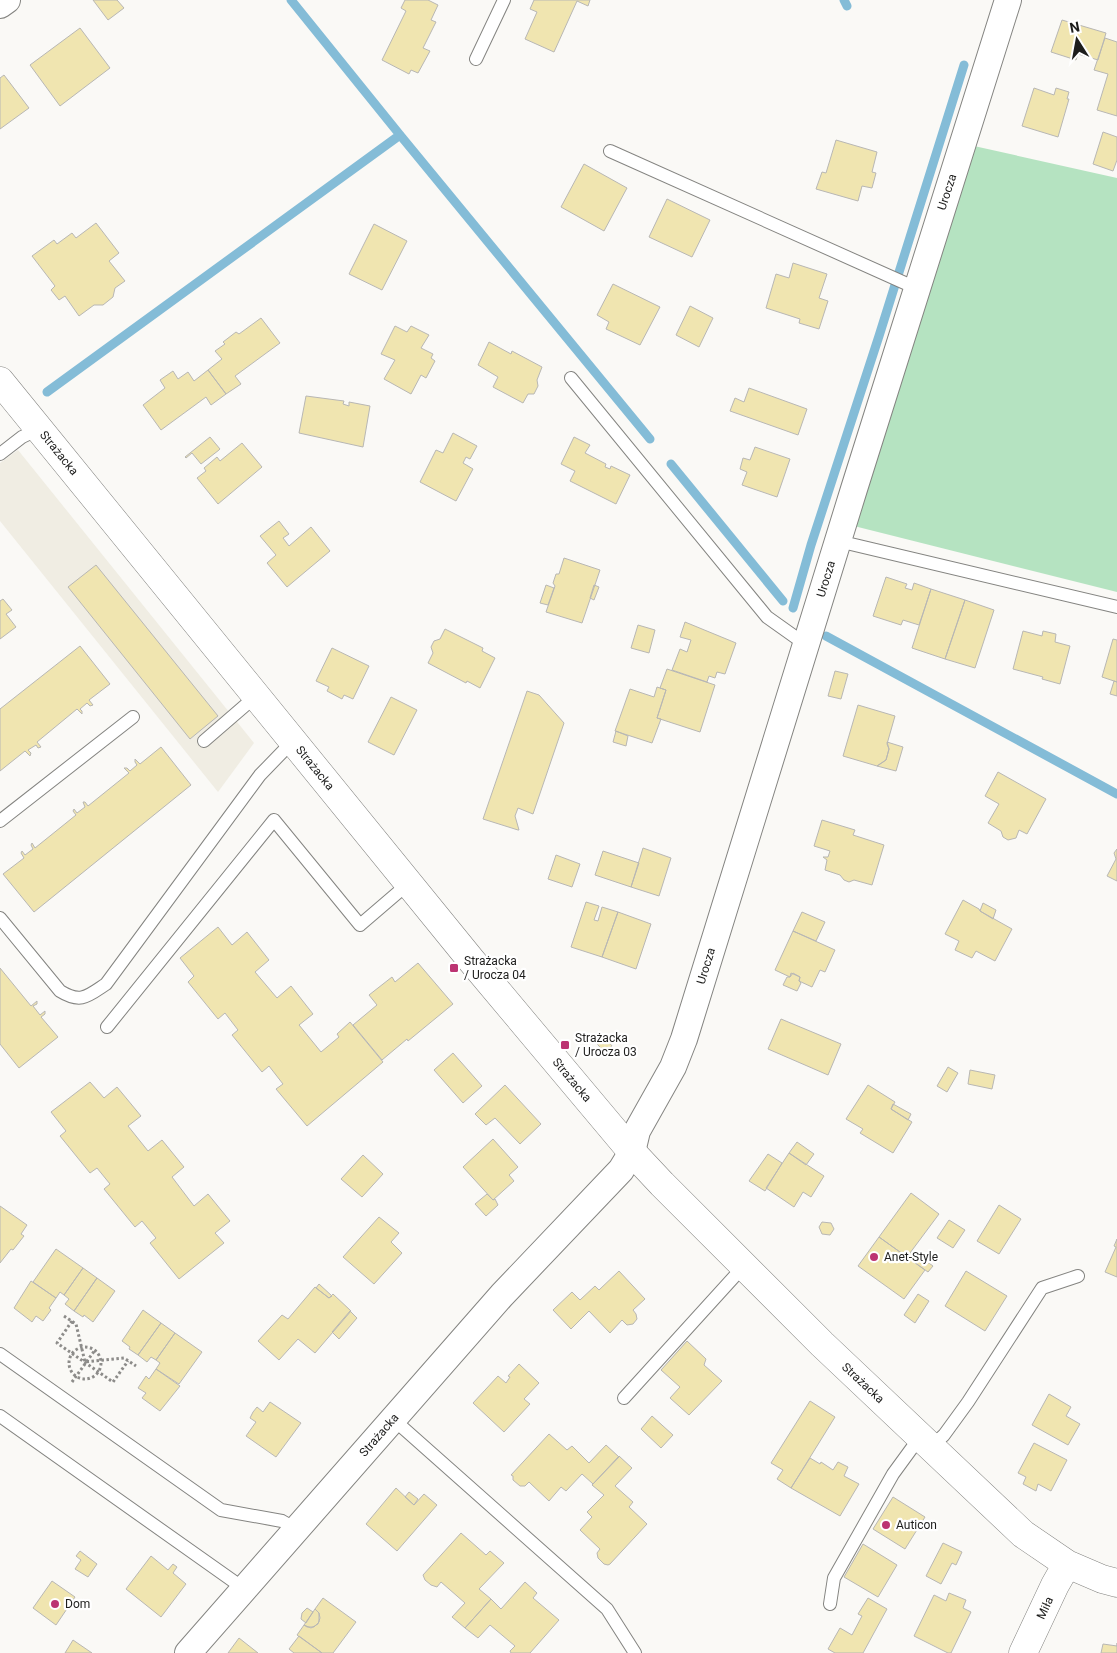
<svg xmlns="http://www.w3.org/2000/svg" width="1117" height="1653" font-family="Roboto,sans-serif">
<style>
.built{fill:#f0ede3}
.green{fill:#b5e3c1}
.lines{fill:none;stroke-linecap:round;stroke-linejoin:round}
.stream{stroke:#84bcd7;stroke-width:9}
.building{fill:#f0e5b0;stroke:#b8b7b4}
.lane-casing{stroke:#848481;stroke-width:14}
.street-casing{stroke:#848481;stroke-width:28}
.secondary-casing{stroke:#848481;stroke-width:29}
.path{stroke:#8d8c8a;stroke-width:3;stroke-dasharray:2.5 2.5;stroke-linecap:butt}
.lane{stroke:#fff;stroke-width:12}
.street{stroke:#fff;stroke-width:26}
.secondary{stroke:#fff;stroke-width:28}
.poi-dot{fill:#bc3472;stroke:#fff;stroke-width:2}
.labels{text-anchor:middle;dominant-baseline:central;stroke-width:4.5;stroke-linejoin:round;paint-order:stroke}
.street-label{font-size:12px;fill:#1d1d1c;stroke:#fff}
.poi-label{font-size:12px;fill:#1d1d1c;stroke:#fff;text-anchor:start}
</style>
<rect width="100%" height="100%" fill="#faf9f6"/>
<path class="built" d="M18 450 254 743 218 792 0 521V463Z"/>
<path class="green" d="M974 146 1117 178V592L854 526Z"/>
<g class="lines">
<path class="stream" d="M291 0 400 135 650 439
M844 0 847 6
M47 392 400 135
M671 464 783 601
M793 608 811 545 879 336 964 65
M826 636 1117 794"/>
</g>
<path class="building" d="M93 0H117L124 8 108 20Z
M405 0H428L438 5 431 20 436 22 423 48 430 51 418 73 411 70 409 74 382 60 406 11 401 8Z
M534 0H590L588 6 577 1 554 52 525 39 537 12 530 9Z
M1062 20 1106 33 1098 60 1078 54 1076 60 1051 52Z
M80 28 110 68 60 106 30 65Z
M1105 38 1117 42V116L1097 110 1108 74 1094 70Z
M4 75 29 108 0 129V78Z
M1034 88 1054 95 1056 88 1069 92 1067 99H1069L1058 137 1022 126Z
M1103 132 1117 137V160L1113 171 1093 164Z
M836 140 877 152 872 172 876 173 872 188 862 186 858 201 816 189 822 172 826 173Z
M584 164 627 188 604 231 561 207Z
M667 199 710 220 692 257 649 237Z
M96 223 119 253 109 261 125 281 115 288 113 297 103 305H94L79 316 65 296 59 300 51 290 55 286 32 256 54 240 57 244 72 233 76 238Z
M374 224 407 241 382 290 349 274Z
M793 263 827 274 819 298 828 301 819 329 799 323 800 319 766 308 776 274 789 278Z
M613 284 660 307 640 345 606 329 609 322 597 315Z
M690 306 713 318 699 347 676 335Z
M261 318 280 343 235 376 241 384 226 394 208 370 222 359 215 351 225 344 223 342 236 332 239 334Z
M395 326 407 332 411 326 429 335 421 348 433 354 431 358 435 361 426 378 421 375 411 394 384 379 395 360 381 354Z
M489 342 511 354 512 351 542 367 537 380 538 386 534 394H528L523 403 493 387 498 377 478 365Z
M208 370 226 394 211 405 206 397 161 430 143 405 165 388 160 380 173 371 178 379 188 372 194 381Z
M749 388 807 409 798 435 730 411 735 398 744 402Z
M306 396 344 401 343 404 349 406V402L370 406 363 447 299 433Z
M453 433 477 446 470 459 466 457 463 463 473 469 456 501 420 482 436 450 443 453Z
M210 437 220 449 219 450 201 464 192 453 186 458 185 457Z
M574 437 590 445 585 453 606 464 605 467 610 469 611 466 630 475 616 504 570 481 575 471 561 464Z
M242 443 262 467 218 504 197 478 206 471 204 468 217 457 220 461Z
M755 447 790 459 777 497 742 485 747 472 740 469 743 458 750 460Z
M279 521 289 534 283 538 289 546 311 527 330 551 287 587 267 563 276 555 260 536Z
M564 558 600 570 582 623 546 612 555 586 553 583 556 574H559Z
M96 565 218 716 190 739 68 587Z
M886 577 907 584 905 588 912 590 914 583 931 589 919 625 903 620 901 625 873 616Z
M546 585 554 588 548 605 540 603Z
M594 585 599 587 594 600 590 598Z
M931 589 965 600 945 659 912 648Z
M3 599 12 610 6 614 16 627 0 639V601Z
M965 600 994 610 975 668 945 659Z
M685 622 736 643 725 674 717 672 715 678 709 676 707 682 672 670 680 649 687 652 691 640 680 637Z
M638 625 655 630 649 653 631 648Z
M445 629 483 648 482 651 495 658 480 688 467 681 466 683 428 663 433 653 431 647 434 641 440 639Z
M1023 631 1042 636 1043 631 1056 634 1055 642 1070 646 1060 684 1042 679 1043 677 1013 669Z
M1113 639 1117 640V682L1102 677Z
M80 646 110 684 89 700 93 705 90 706 87 703 80 709 82 711V714L77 709 37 742 41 747 38 748 36 745 28 750 31 753 30 756 25 751 0 771V709Z
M332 648 369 666 353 699 344 695 342 699 327 691 329 687 316 681Z
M667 669 715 685 700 732 657 718 666 690 660 688Z
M835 671 848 674 841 699 828 696Z
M1114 681 1117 682V696L1110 694Z
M657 687 666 690 657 718 661 719 652 743 615 731 630 689 654 697Z
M527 691 539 695 564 723 533 814 518 808 515 816 519 830H518L483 819Z
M391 697 417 710 394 755 368 742Z
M858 705 895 716 887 744 889 749 886 760 877 766 843 756Z
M616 731 628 736 626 746 613 742Z
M887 742 903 747 896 771 877 766 886 760 889 749Z
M161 747 191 785 34 912 3 874 24 858 21 853 22 851 25 855 33 849 31 845 32 843 35 848 76 815 73 811 74 809 77 813 85 807 83 802H85L88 806 129 773 124 768H127L130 771 137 765 135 762V759L140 764Z
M998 772 1046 799 1027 834 1019 830 1016 838 1008 840 1003 837 1001 831 988 823 999 804 985 796Z
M822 820 855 830 853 835 884 845 872 885 854 880 849 882 844 880 840 875 825 870 827 860 823 857H828L830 851 814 846Z
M643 848 671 858 659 896 631 887Z
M1117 849V881L1107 876 1116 859 1114 853Z
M603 851 639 863 631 887 595 875Z
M556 855 580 864 572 887 548 879Z
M963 900 979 909 980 911 1012 929 995 961 976 951 972 958 955 950 959 941 945 934Z
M586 902 599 906 594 920 598 921 602 907 618 912 602 957 571 947Z
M983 903 996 910 993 919 980 911Z
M618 912 651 924 636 969 602 957Z
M802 912 825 922 816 941 793 931Z
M218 927 232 945 247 932 269 960 255 972 277 998 291 986 313 1014 299 1025 321 1052 339 1037 337 1034 350 1022 383 1062 307 1126 276 1089 283 1084 269 1066 262 1072 232 1035 238 1030 225 1013 218 1019 188 982 194 976 180 958Z
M793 931 835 950 825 972 820 970 812 987 799 981 800 977 793 973 790 977 775 970Z
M418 963 453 1004 408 1041 407 1039 382 1060 353 1025 377 1005 369 995 392 977 395 982Z
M0 968 31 1006 37 1001V1004L33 1006 40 1015 45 1011V1014L41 1017 58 1037 19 1068 0 1044Z
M791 973 800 977 799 981 801 983 797 991 783 985 787 977H790Z
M781 1019 841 1044 828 1075 768 1049Z
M602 1033 612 1046 604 1052 593 1039Z
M453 1053 482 1086 463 1103 434 1070Z
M948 1067 958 1073 947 1092 937 1086Z
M970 1070 995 1075 992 1089 968 1084Z
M90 1082 104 1098 117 1087 141 1116 128 1126 148 1151 162 1140 184 1167 172 1177 194 1206 208 1194 230 1221 215 1233 224 1243 179 1279 150 1243 156 1238 142 1221 135 1227 104 1189 110 1184 97 1168 90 1173 60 1136 66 1131 51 1112Z
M505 1085 541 1124 520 1144 495 1118 486 1125 475 1114Z
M868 1085 895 1102 891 1109 912 1122 893 1153 860 1133 863 1129 846 1119Z
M893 1104 911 1114 908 1120 891 1109Z
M493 1139 518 1167 509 1175 514 1181 493 1200 463 1167Z
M797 1142 814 1154 806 1165 789 1153Z
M789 1153 824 1176 811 1197 803 1192 794 1207 766 1188Z
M768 1154 782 1163 765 1191 749 1181Z
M363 1155 383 1174 362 1197 341 1179Z
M911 1193 939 1214 907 1257 879 1237Z
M487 1194 493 1200 495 1199 498 1205 486 1216 475 1204Z
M999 1205 1021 1219 999 1254 977 1241Z
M0 1206 27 1225 21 1234 24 1236 13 1250 11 1249 0 1263Z
M379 1217 399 1233 391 1242 402 1253 374 1284 343 1257Z
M949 1220 965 1230 953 1248 937 1238Z
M822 1222 831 1223 834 1229 830 1235 822 1234 819 1227Z
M879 1237 925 1270 904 1299 858 1266Z
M1117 1239V1277L1105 1272 1116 1247 1114 1246Z
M56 1249 83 1268 64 1295 60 1292 56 1298 33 1282Z
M912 1251 933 1266 928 1272 907 1257Z
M83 1268 97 1278 74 1311 65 1304 69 1299 64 1295Z
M619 1271 645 1299 633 1310 636 1314 637 1319 633 1324 627 1325 622 1320 610 1333 589 1311 571 1329 553 1310 572 1292 580 1300 595 1286 599 1290Z
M966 1271 1007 1296 985 1331 945 1306Z
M97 1278 115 1291 93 1322 84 1315 83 1317 74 1311Z
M31 1281 56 1298 49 1308 51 1310 43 1321 36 1316 32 1322 14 1308Z
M319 1284 332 1296 329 1298 316 1288Z
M315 1287 329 1298 333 1294 351 1311 315 1353 298 1339 279 1360 258 1341 282 1315 288 1319Z
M918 1294 929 1301 915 1323 904 1315Z
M143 1310 161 1323 138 1355 129 1349 130 1347 122 1341Z
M350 1311 357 1318 339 1339 332 1332Z
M161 1323 175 1333 156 1360 151 1357 147 1362 138 1355Z
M175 1333 202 1352 179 1384 156 1369 160 1363 156 1360Z
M687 1341 706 1359 704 1365 722 1381 689 1415 670 1398 680 1387 661 1370Z
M519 1364 539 1383 524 1399 530 1404 504 1432 473 1403 498 1376 506 1383 510 1377 508 1376Z
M156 1369 180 1386 160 1411 142 1398 146 1393 138 1388 146 1376 149 1379Z
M1049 1394 1071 1407 1066 1416 1080 1424 1068 1445 1032 1425Z
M810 1401 835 1417 791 1488 777 1479 783 1470 771 1463Z
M270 1402 301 1423 276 1457 246 1436 256 1422 250 1418 253 1412 257 1407 263 1412Z
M652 1416 673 1435 661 1448 641 1429Z
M549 1434 567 1450 572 1446 589 1463 606 1445 619 1457 593 1484 582 1474 566 1491 561 1487 549 1501 529 1482 525 1486H520L513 1480V1476L511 1475Z
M1034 1443 1067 1460 1051 1491 1038 1484 1036 1491 1023 1484 1026 1477 1018 1473Z
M619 1456 632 1468 615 1486 633 1502 629 1507 647 1524 610 1564 608 1565 604 1564 598 1558 597 1553 600 1549 580 1530 592 1517 587 1512 604 1495 592 1485Z
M810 1458 820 1464 821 1462 833 1470 838 1462 848 1467 844 1476 859 1484 840 1516 791 1488Z
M396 1488 414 1505 424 1494 437 1505 397 1551 366 1524Z
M409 1492 418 1499 414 1505 405 1497Z
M893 1497 925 1517 905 1549 873 1529Z
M461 1533 486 1555 490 1551 504 1563 479 1589 491 1599 465 1628 452 1617 465 1603 441 1582 437 1587 431 1585 425 1580 423 1575Z
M943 1543 962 1552 956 1565 952 1563 941 1584 926 1576Z
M863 1544 897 1565 878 1597 844 1577Z
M80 1551 97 1564 88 1577 75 1569 81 1560 76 1556Z
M151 1556 168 1570 173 1564 177 1567 173 1573 186 1584 161 1617 126 1589Z
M52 1581 75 1597 56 1625 33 1608Z
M525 1582 537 1593 533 1598 559 1620 530 1653H511L510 1651 515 1646 490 1625 478 1638 465 1628 491 1599 501 1609Z
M949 1593 966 1600 963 1608 971 1612 951 1653H948L914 1636 934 1595 946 1601Z
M323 1598 356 1622 333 1653H322L297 1635 304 1625 311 1628 318 1624 320 1618 319 1613 315 1609Z
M868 1598 887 1609 863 1653H835L828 1649 840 1628 852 1635 862 1616 858 1614Z
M307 1608 313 1612 306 1623 301 1619 302 1613Z
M315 1609 319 1613V1622L314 1627H307L304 1625Z
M299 1636 322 1653H294L289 1649Z
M239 1638 258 1653H228Z
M73 1640 92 1653H65Z
M1117 1643V1653H1101L1103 1644 1117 1646Z"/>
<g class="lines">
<g class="lane-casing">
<path id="lane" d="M476 59 504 0
M610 151 916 288
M571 378 767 617 805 644
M0 454 22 437 39 429
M838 541 1117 607
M204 741 256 696
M0 821 133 717
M0 918 60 991C81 1004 88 996 106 984L260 775 293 741
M107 1027 274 820 360 925 409 883
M0 1354 221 1510 282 1521 296 1529
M624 1398 743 1267
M0 1416 243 1588
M393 1419 607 1609 635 1653
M931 1447 944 1435 968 1402 1042 1288 1078 1276
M830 1604 834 1578 893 1474 920 1437"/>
</g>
<g class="street-casing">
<path id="street" d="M0 5 7 0
M188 1653 502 1295 621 1170 632 1152 637 1131 673 1067 684 1039 854 489 1008 0"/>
</g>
<g class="secondary-casing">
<path id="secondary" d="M0 381 471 960 632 1152 662 1184 822 1344 1023 1534 1067 1564 1102 1579 1117 1583
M1023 1653 1055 1585 1067 1564"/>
</g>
<path class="path" d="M64 1316 76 1324 85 1362 124 1358 136 1366
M72 1321 57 1343 113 1382 128 1361
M69 1363a16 16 0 1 1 32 0a16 16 0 1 1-32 0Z
M72 1382 95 1350"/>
<use href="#lane" class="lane"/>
<use href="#street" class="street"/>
<use href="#secondary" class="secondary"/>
</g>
<g class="poi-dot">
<rect x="449" y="963" width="10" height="10" rx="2.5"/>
<rect x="560" y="1040" width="10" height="10" rx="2.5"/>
<circle cx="874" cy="1257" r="5"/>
<circle cx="886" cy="1525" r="5"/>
<circle cx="55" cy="1604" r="5"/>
</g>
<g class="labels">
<g class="street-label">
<text transform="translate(947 192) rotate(-72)">Urocza</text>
<text transform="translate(59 453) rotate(51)">Strażacka</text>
<text transform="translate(826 579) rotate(-73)">Urocza</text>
<text transform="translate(315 768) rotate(51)">Strażacka</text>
<text transform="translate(706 966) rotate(-73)">Urocza</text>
<text transform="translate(572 1080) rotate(50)">Strażacka</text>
<text transform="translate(863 1383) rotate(43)">Strażacka</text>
<text transform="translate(379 1435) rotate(-49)">Strażacka</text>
<text transform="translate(1045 1608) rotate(-65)">Miła</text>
</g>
<g class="poi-label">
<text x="464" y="961">Strażacka<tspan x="464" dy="14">/ Urocza 04</tspan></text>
<text x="575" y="1038">Strażacka<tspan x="575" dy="14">/ Urocza 03</tspan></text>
<text x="884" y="1257">Anet-Style</text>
<text x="896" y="1525">Auticon</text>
<text x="65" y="1604">Dom</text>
</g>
</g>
<g transform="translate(1077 40) rotate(349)" stroke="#ffffff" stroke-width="4" paint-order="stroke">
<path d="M0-4L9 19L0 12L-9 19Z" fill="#1d1d1c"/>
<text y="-8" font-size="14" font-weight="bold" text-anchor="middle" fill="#1d1d1c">N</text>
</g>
</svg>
